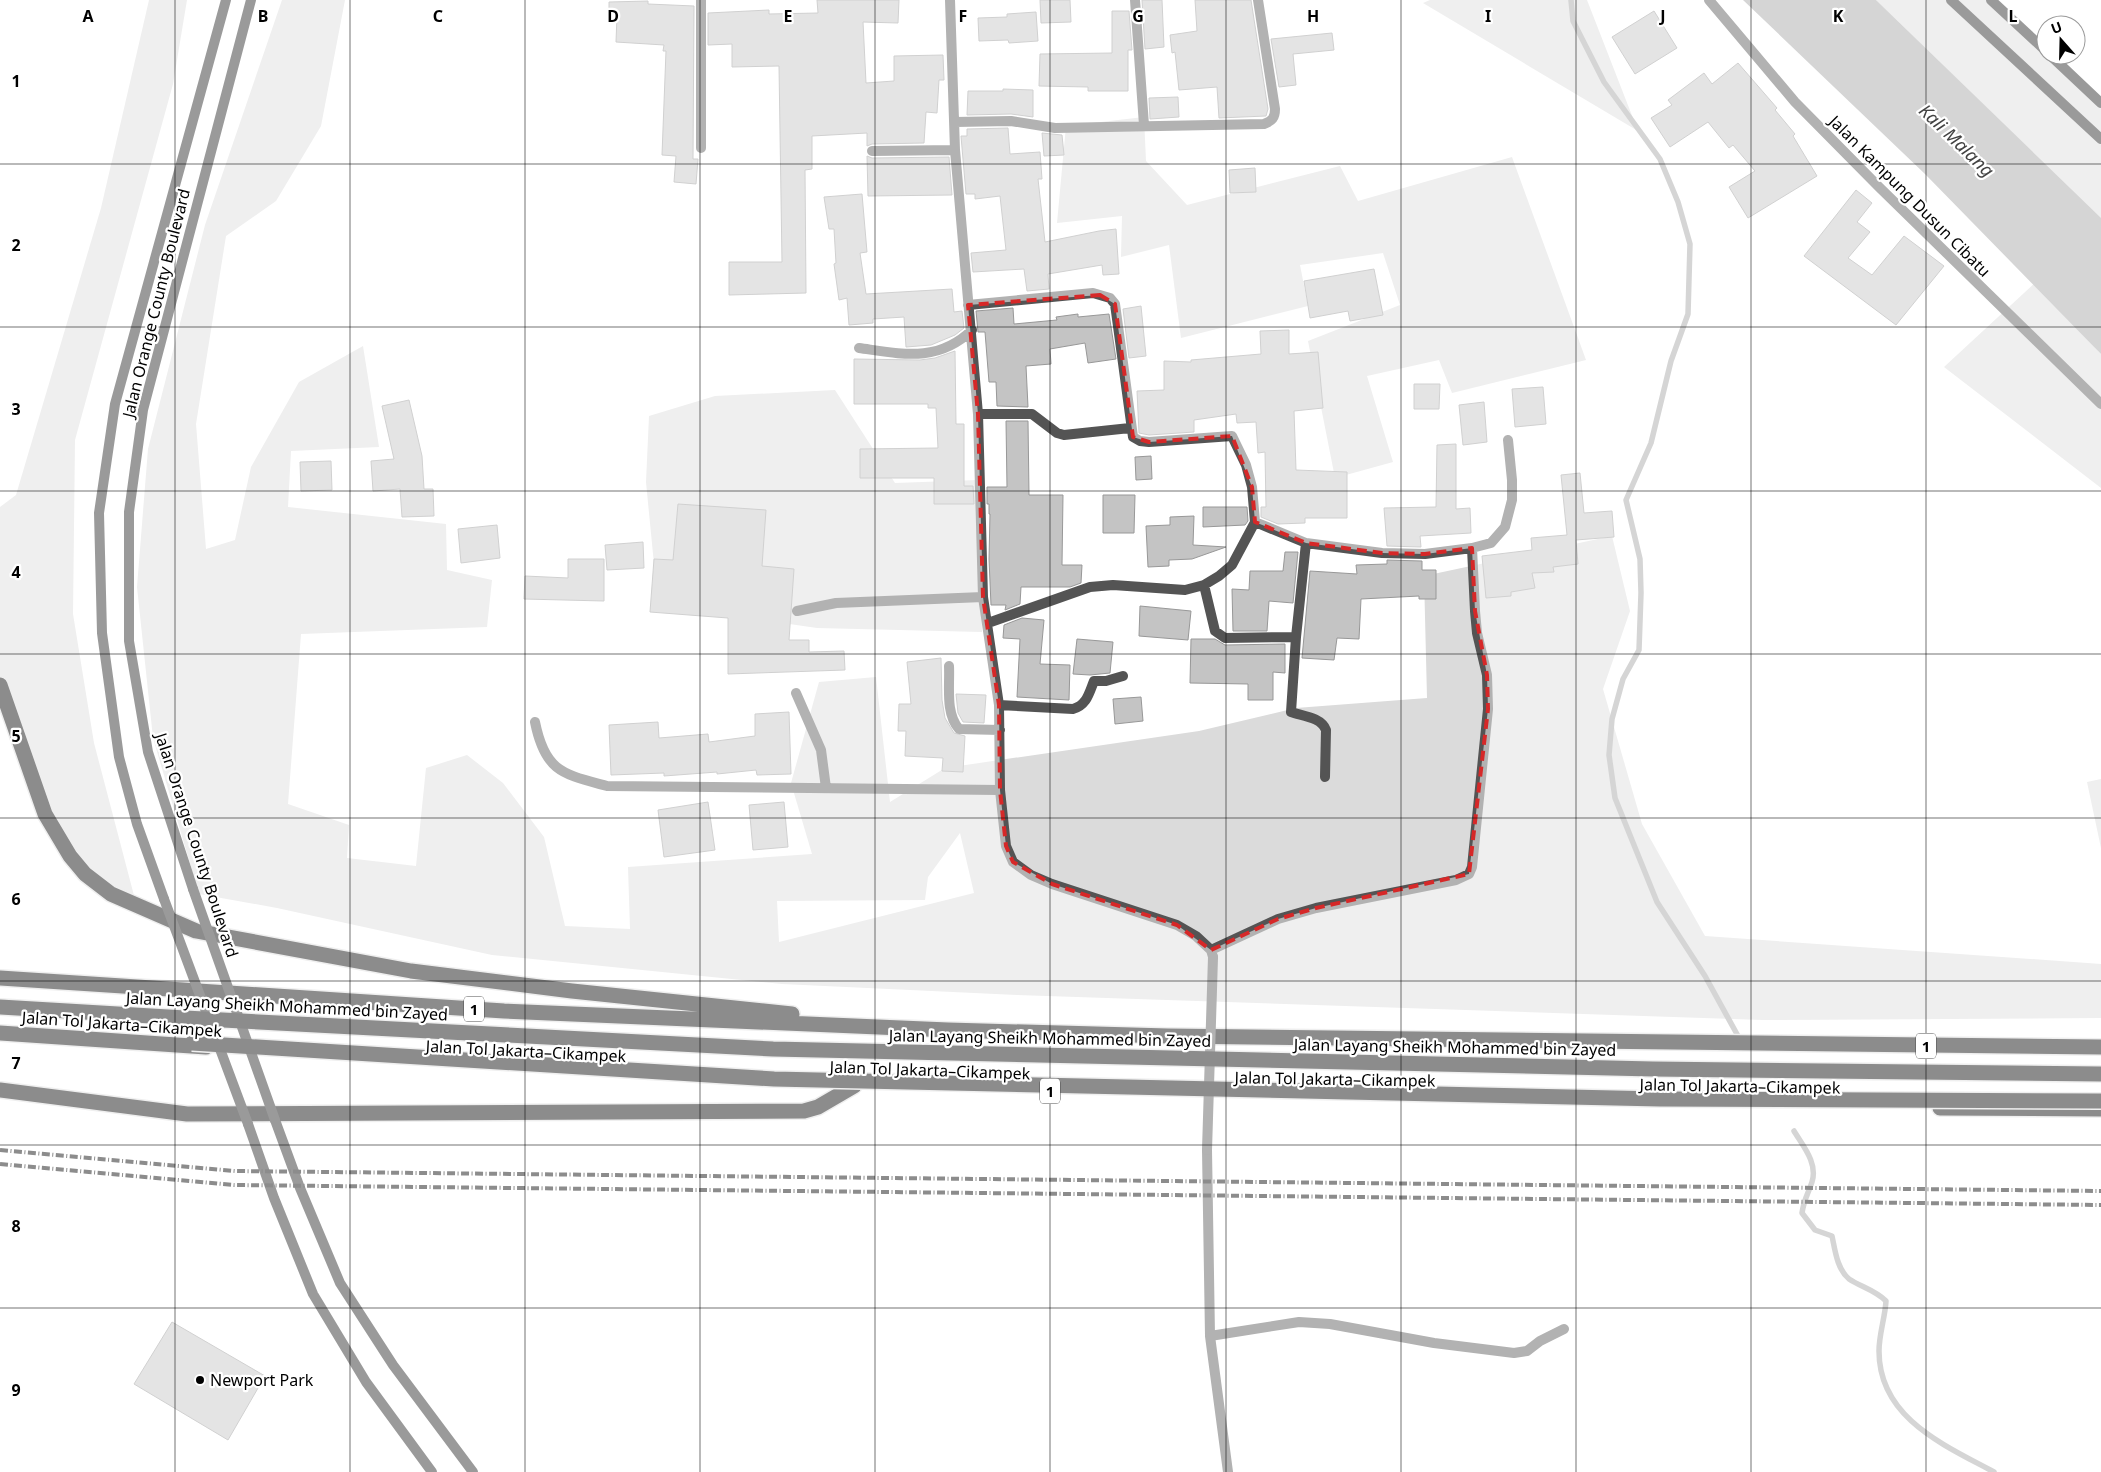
<svg xmlns="http://www.w3.org/2000/svg" width="2101" height="1472" font-family="'Noto Sans',sans-serif">
<style>
.green{fill:#dbdbdb;fill-rule:evenodd}
.water{fill:#a2a2a2}
.lines{fill:none;stroke-linecap:round;stroke-linejoin:round}
.stream{stroke:#a2a2a2;stroke-width:5.5}
.building{fill:#c4c4c4;stroke:#989898}
.highway-casing{stroke:#dbdbdb;stroke-width:18}
.street{stroke:#545454;stroke-width:10}
.secondary{stroke:#212121;stroke-width:10}
.highway{stroke:#000;stroke-width:15}
.rail{stroke:#000;stroke-width:4;stroke-dasharray:8 2.5 1 2.5;stroke-linecap:butt}
.highway-bridge-casing{stroke:#dbdbdb;stroke-width:18;stroke-linecap:butt}
.street-bridge{stroke:#545454;stroke-width:10}
.secondary-bridge{stroke:#212121;stroke-width:10}
.highway-bridge{stroke:#000;stroke-width:15}
.marked{fill:none;stroke:#d62828;stroke-width:4;stroke-dasharray:10 6;stroke-linejoin:round}
.grid{fill:none;stroke:#000;stroke-width:1;stroke-opacity:0.55}
.poi-dot{fill:#000;stroke:#fff;stroke-width:2}
.labels{text-anchor:middle;dominant-baseline:central;stroke-width:4.5;stroke-linejoin:round;paint-order:stroke}
.shield{fill:#fff;stroke:#4c4c4c;stroke-width:1}
.shield-label{font-size:15px;font-weight:bold;fill:#000}
.street-label{font-size:16px;fill:#000;stroke:#fff}
.poi-label{font-size:16px;fill:#000;stroke:#fff;text-anchor:start}
.water-label{font-size:18px;font-style:italic;fill:#434343;stroke:#fff}
.grid-label{font-size:16px;text-anchor:middle;font-weight:bold;fill:#000;stroke:#fff;stroke-width:4.5;stroke-linejoin:round;paint-order:stroke}
</style>
<rect width="100%" height="100%" fill="#fff"/>
<path class="green" d="M149 0H187L173 84 75 440 73 614 94 743 137 907 69 861 0 689V507L16 495 101 208Z
M282 0H345L321 126 276 201 226 236 196 424 206 549 235 540 251 467 299 382 363 346 379 447 291 451 288 507 446 524 447 570 492 580 487 627 301 634 288 804 349 825 347 858 416 866 426 768 467 755 503 783 544 837 565 926 630 929 628 867 812 854 791 783 819 682 876 677 890 802 945 768 1199 731 1296 708 1427 698 1424 576 1612 536 1630 611 1603 689 1642 824 1705 936 2101 964V1018L1763 1020 1017 995 782 984 492 955 277 908 199 894 153 738 137 587 148 449 205 225ZM960 833 974 893 779 942 777 901 925 900 928 877Z
M1430 0H1587L1638 131 1423 3Z
M1876 0H1991L2101 103V221L2021 141Z
M1144 117 1146 161 1187 205 1340 166 1358 201 1512 157 1586 360 1452 393 1439 360 1367 376 1393 462 1335 478 1308 341 1400 305 1383 253 1300 265 1308 306 1181 338 1169 245 1121 257 1122 216 1057 223 1066 126Z
M2036 282 2101 354V488L1944 367Z
M835 390 895 483 978 480 982 632 817 628 658 605 646 482 649 416 715 396Z
M2101 779V848L2087 782Z"/>
<path class="water" d="M1743 0H1876L2101 218V354L1925 174Z"/>
<g class="lines">
<path class="stream" d="M1571 0 1573 21 1604 82 1660 159 1678 202 1690 244 1688 314 1671 361 1651 443 1626 500 1640 559 1641 593 1639 650 1623 679 1612 719 1609 755 1615 798 1657 902 1705 976 1738 1036
M1794 1131C1803 1146 1818 1163 1812 1182 1808 1194 1804 1199 1802 1213L1815 1230 1832 1236C1835 1250 1837 1269 1849 1279 1861 1287 1875 1290 1886 1301 1885 1318 1879 1334 1879 1351 1879 1418 1944 1445 1994 1472"/>
</g>
<path class="building" d="M817 0H899L898 23 863 22 866 83 894 81V56L943 55 944 80H939L937 113 926 112 924 143 872 144 867 146V133L812 136V169L805 170 806 293 729 295V262H782L779 66 732 67V44L708 45V13L769 10V14L818 13Z
M1040 0H1070L1071 22 1041 23Z
M1142 0H1162L1164 47 1145 49Z
M1195 0H1251L1268 109 1266 116 1219 118 1217 87 1179 90 1175 52 1172 53 1170 35 1197 31Z
M648 1V4L694 6 693 159H698L696 184 674 182 676 156 662 155 666 51H663L664 45 616 42 617 16H609V2Z
M1112 11H1129L1132 50H1128V91H1088V87L1039 86 1040 54 1112 53Z
M1654 11 1677 48 1635 74 1612 37Z
M1036 12 1038 41 1009 43 1008 40 979 41 978 18 1007 17V14Z
M1332 33 1334 50 1293 54 1296 85 1279 87 1271 39Z
M1738 63 1777 108 1775 110 1795 134 1793 136 1817 176 1748 218 1729 187 1755 171 1733 145 1729 148 1708 122 1670 147 1651 118 1672 105 1668 100 1704 73 1712 84Z
M1003 89 1033 90V117L1011 114 967 115 968 91H1003Z
M1178 97 1179 117 1150 119 1149 98Z
M1008 128 1010 154 1040 152 1042 179H1038L1045 242 1099 231 1116 229 1119 274 1103 275 1102 265 1048 274 1049 289 1027 291 1024 269 973 272 971 253 1006 250 1000 196 975 199V194H966L961 136H967V129Z
M1042 133 1062 135 1064 155 1044 156Z
M867 156 872 158 949 157 952 195 868 196Z
M1255 168 1256 192 1230 193 1229 170Z
M1856 190 1872 203 1857 222 1870 232 1848 258 1872 275 1904 236 1944 266 1896 325 1804 256Z
M862 194 867 252 860 253 866 294 952 289 954 312 962 311 964 328 955 335 931 345 906 347 904 317 873 319V323L849 325 847 298 839 300 834 264 836 263 834 229H829L824 197Z
M1374 269 1383 315 1350 321 1348 311 1310 318 1304 281Z
M1141 306 1146 356 1129 358 1123 309Z
M1013 308 1014 324 1057 320 1056 317 1078 314V317L1109 314 1116 359 1088 363 1085 343 1050 349 1051 364 1026 366 1028 407 997 406 996 382H989L985 332H978L976 311Z
M1289 330V354L1318 352 1323 408 1294 411 1296 470 1347 472V518H1305V523L1278 524 1261 517V507H1266L1265 452 1258 453 1256 422 1237 423 1236 414 1194 420V432L1149 435 1139 433 1137 391 1164 390V361L1191 362V360L1261 354 1260 331Z
M955 351 956 424H964V486H973L974 504H934V478H860V449L938 448 936 408H928V404H854V359L920 360 935 358Z
M1414 384H1440L1439 409H1414Z
M1543 387 1546 424 1515 427 1512 389Z
M409 400 422 456 424 489H433L434 516 402 517 400 489 373 491 371 461 394 459 382 406Z
M1484 402 1487 442 1463 445 1459 405Z
M1006 421H1028L1029 495H1063L1062 565H1082L1081 583 1070 587H1021L1020 604 1005 610 1006 605H991L989 559 990 514H989V504H987V487H1007Z
M1456 444V509L1470 508 1471 533 1420 536 1421 547 1387 546 1384 508 1436 507 1437 445Z
M1151 456 1152 479 1136 480 1135 457Z
M331 461 332 490 301 491 300 462Z
M1580 473 1584 513 1612 511 1614 537 1576 540 1578 564 1553 567 1554 572 1532 573 1535 588 1511 592V596L1486 598 1482 556 1532 550 1531 538 1567 535 1561 475Z
M1103 495H1135L1134 533H1103Z
M678 504 766 510 762 566 794 569 789 640H809V652L844 651 845 670 728 674V618L650 612 654 559 673 560Z
M1203 507H1247L1248 521 1245 525 1203 527Z
M1194 516 1193 545 1226 547 1192 559 1169 560V566L1148 567 1146 526 1170 525V517Z
M497 525 500 558 461 563 458 529Z
M643 542 644 568 607 570 605 545Z
M1285 552H1298L1293 603 1269 601 1267 631H1233L1232 589 1249 590 1250 571H1283Z
M568 559H604V601L524 599 525 576 568 578Z
M1387 560 1422 561V570H1436V599H1419V596L1361 599 1359 639 1337 638 1334 660 1302 658 1310 571 1357 574 1356 565 1387 564Z
M1140 606 1191 611 1188 640 1139 636Z
M1022 618 1044 620 1040 664 1070 665 1069 700 1017 697 1020 639 1003 638 1004 625Z
M1077 639 1113 642 1110 673 1090 675 1073 674Z
M1191 639H1215L1225 645 1285 644V673L1273 672V700H1248V684L1190 683Z
M941 658 942 700 945 718 954 733 965 736 963 772 942 771 943 758 905 756 906 731H898L899 704H911L907 662Z
M956 694 986 695 984 723 963 722 958 713Z
M1141 697 1143 721 1115 724 1113 699Z
M789 712 791 774 757 775 756 770 717 774V772L664 776V773L611 775 609 725 658 722 659 738 708 734 709 742 755 736V714Z
M708 802 715 850 664 857 658 810Z
M784 802 788 847 753 850 749 805Z
M172 1322 265 1376 228 1440 134 1384Z"/>
<g class="lines">
<g class="highway-casing">
<path id="highway" d="M0 685 45 814 70 856 85 874 111 894 196 931 411 971 572 991 792 1014
M0 978 504 1011 948 1030 1168 1036 2101 1047
M0 1007 185 1018
M0 1033 206 1047
M0 1090 187 1114 804 1111 818 1107 854 1086
M1940 1108 2101 1109"/>
</g>
<path class="street" d="M701 0V148
M950 0 955 150 978 414 983 597 999 705 1000 790 1006 846 1013 862 1031 875 1052 884 1177 925 1196 936 1211 950 1213 957
M1135 0 1144 125
M1709 0 1795 102 1879 187 2101 404
M955 122 1011 121 1055 128 1264 124C1272 121 1275 118 1275 109L1258 0
M872 151 955 150
M968 305 1093 293 1110 298 1115 304 1133 437 1140 441 1149 442 1232 436 1246 465 1252 487 1255 522 1232 565 1219 576 1204 585 1185 590 1113 585 1090 587 988 623
M859 348C902 354 938 363 972 330
M978 414H1032L1057 433 1064 435 1130 428
M1255 522 1306 543 1382 553 1425 554 1472 548 1491 543 1505 527 1512 500V480L1508 440
M1306 543 1296 637 1291 712C1302 716 1321 717 1326 730L1325 777
M1204 585 1215 631 1225 638 1296 637
M797 611 836 603 983 597
M949 666C950 686 945 713 959 729L1000 730
M796 693 821 750 826 788
M999 705 1073 709C1087 705 1089 693 1094 681H1106L1123 676
M535 722C545 772 563 774 607 786L1000 790
M1211 950 1278 919 1316 908 1456 880 1469 874 1472 867 1488 709 1487 675 1477 633 1475 611 1472 548
M1207 1150 1210 1336 1228 1472
M1210 1336 1299 1322 1330 1324 1434 1343 1514 1353 1527 1351 1540 1341 1564 1329"/>
<path class="secondary" d="M1951 0 2101 139
M1991 0 2046 51
M2050 55 2101 103
M193 889 148 752 129 641V512L143 410 251 0
M164 899 137 824 119 757 102 633 99 513 115 404 226 0
M275 1120 300 1188 340 1283 393 1365 473 1472
M248 1124 274 1198 313 1294 366 1382 432 1472"/>
<use href="#highway" class="highway"/>
<path class="rail" d="M0 1150 235 1171 2101 1191
M0 1164 234 1185 2101 1205"/>
<g class="highway-bridge-casing">
<path id="highway-bridge" d="M185 1018 773 1049 1653 1069 2101 1074
M192 1043 774 1079 1660 1099 2101 1101"/>
</g>
<path class="street-bridge" d="M1207 1150 1213 957"/>
<path class="secondary-bridge" d="M193 889 275 1120
M164 899 248 1124"/>
<use href="#highway-bridge" class="highway-bridge"/>
</g>
<path d="M0 0H2101V1472H0ZM1100 295 1115 304 1133 437 1149 442 1232 436 1252 487 1255 522 1306 543 1382 553 1425 554 1472 548 1475 611 1487 675 1488 709 1469 874 1316 908 1278 919 1211 950 1177 925 1052 884 1013 862 1006 846 1000 790 999 705 983 597 978 414 968 305Z" fill="#fff" fill-opacity=".55" fill-rule="evenodd"/>
<path class="marked" d="M1100 295 1115 304 1133 437 1149 442 1232 436 1252 487 1255 522 1306 543 1382 553 1425 554 1472 548 1475 611 1487 675 1488 709 1469 874 1316 908 1278 919 1211 950 1177 925 1052 884 1013 862 1006 846 1000 790 999 705 983 597 978 414 968 305Z"/>
<path class="grid" d="M175 0V1472M350 0V1472M525 0V1472M700 0V1472M875 0V1472M1050 0V1472M1226 0V1472M1401 0V1472M1576 0V1472M1751 0V1472M1926 0V1472M0 164H2101M0 327H2101M0 491H2101M0 654H2101M0 818H2101M0 981H2101M0 1145H2101M0 1308H2101"/>
<circle class="poi-dot" cx="200" cy="1380" r="5"/>
<g class="labels">
<g class="shield">
<rect x="464" y="996.5" width="20" height="25" rx="4"/>
<rect x="1916" y="1033.5" width="20" height="25" rx="4"/>
<rect x="1040" y="1078.5" width="20" height="25" rx="4"/>
</g>
<g class="shield-label">
<text x="474" y="1009">1</text>
<text x="1926" y="1046">1</text>
<text x="1050" y="1091">1</text>
</g>
<g class="street-label">
<text transform="translate(1910 196) rotate(45)">Jalan Kampung Dusun Cibatu</text>
<text transform="translate(156 303) rotate(-76)">Jalan Orange County Boulevard</text>
<text transform="translate(197 845) rotate(72)">Jalan Orange County Boulevard</text>
<text transform="translate(287 1006) rotate(3)">Jalan Layang Sheikh Mohammed bin Zayed</text>
<text transform="translate(122 1024) rotate(4)">Jalan Tol Jakarta–Cikampek</text>
<text transform="translate(1050 1038) rotate(1)">Jalan Layang Sheikh Mohammed bin Zayed</text>
<text transform="translate(1455 1047) rotate(1)">Jalan Layang Sheikh Mohammed bin Zayed</text>
<text transform="translate(526 1051) rotate(3)">Jalan Tol Jakarta–Cikampek</text>
<text transform="translate(930 1070) rotate(2)">Jalan Tol Jakarta–Cikampek</text>
<text transform="translate(1335 1079) rotate(1)">Jalan Tol Jakarta–Cikampek</text>
<text transform="translate(1740 1086) rotate(1)">Jalan Tol Jakarta–Cikampek</text>
</g>
<g class="poi-label">
<text x="210" y="1380">Newport Park</text>
</g>
<g class="water-label">
<text transform="translate(1957 140) rotate(44)">Kali Malang</text>
</g>
</g>
<g class="grid-label">
<text x="88" y="22">A</text>
<text x="263" y="22">B</text>
<text x="438" y="22">C</text>
<text x="613" y="22">D</text>
<text x="788" y="22">E</text>
<text x="963" y="22">F</text>
<text x="1138" y="22">G</text>
<text x="1313" y="22">H</text>
<text x="1488" y="22">I</text>
<text x="1663" y="22">J</text>
<text x="1838" y="22">K</text>
<text x="2013" y="22">L</text>
<text x="16" y="87">1</text>
<text x="16" y="251">2</text>
<text x="16" y="415">3</text>
<text x="16" y="578">4</text>
<text x="16" y="742">5</text>
<text x="16" y="905">6</text>
<text x="16" y="1069">7</text>
<text x="16" y="1232">8</text>
<text x="16" y="1396">9</text>
</g>
<g transform="translate(2061 40) rotate(340)"><circle r="24" fill="#ffffff" stroke="#999999"/>
<path d="M0-4L9 19L0 12L-9 19Z" fill="#000000"/>
<text y="-8" font-size="14" font-weight="bold" text-anchor="middle" fill="#000000">U</text>
</g>
</svg>
